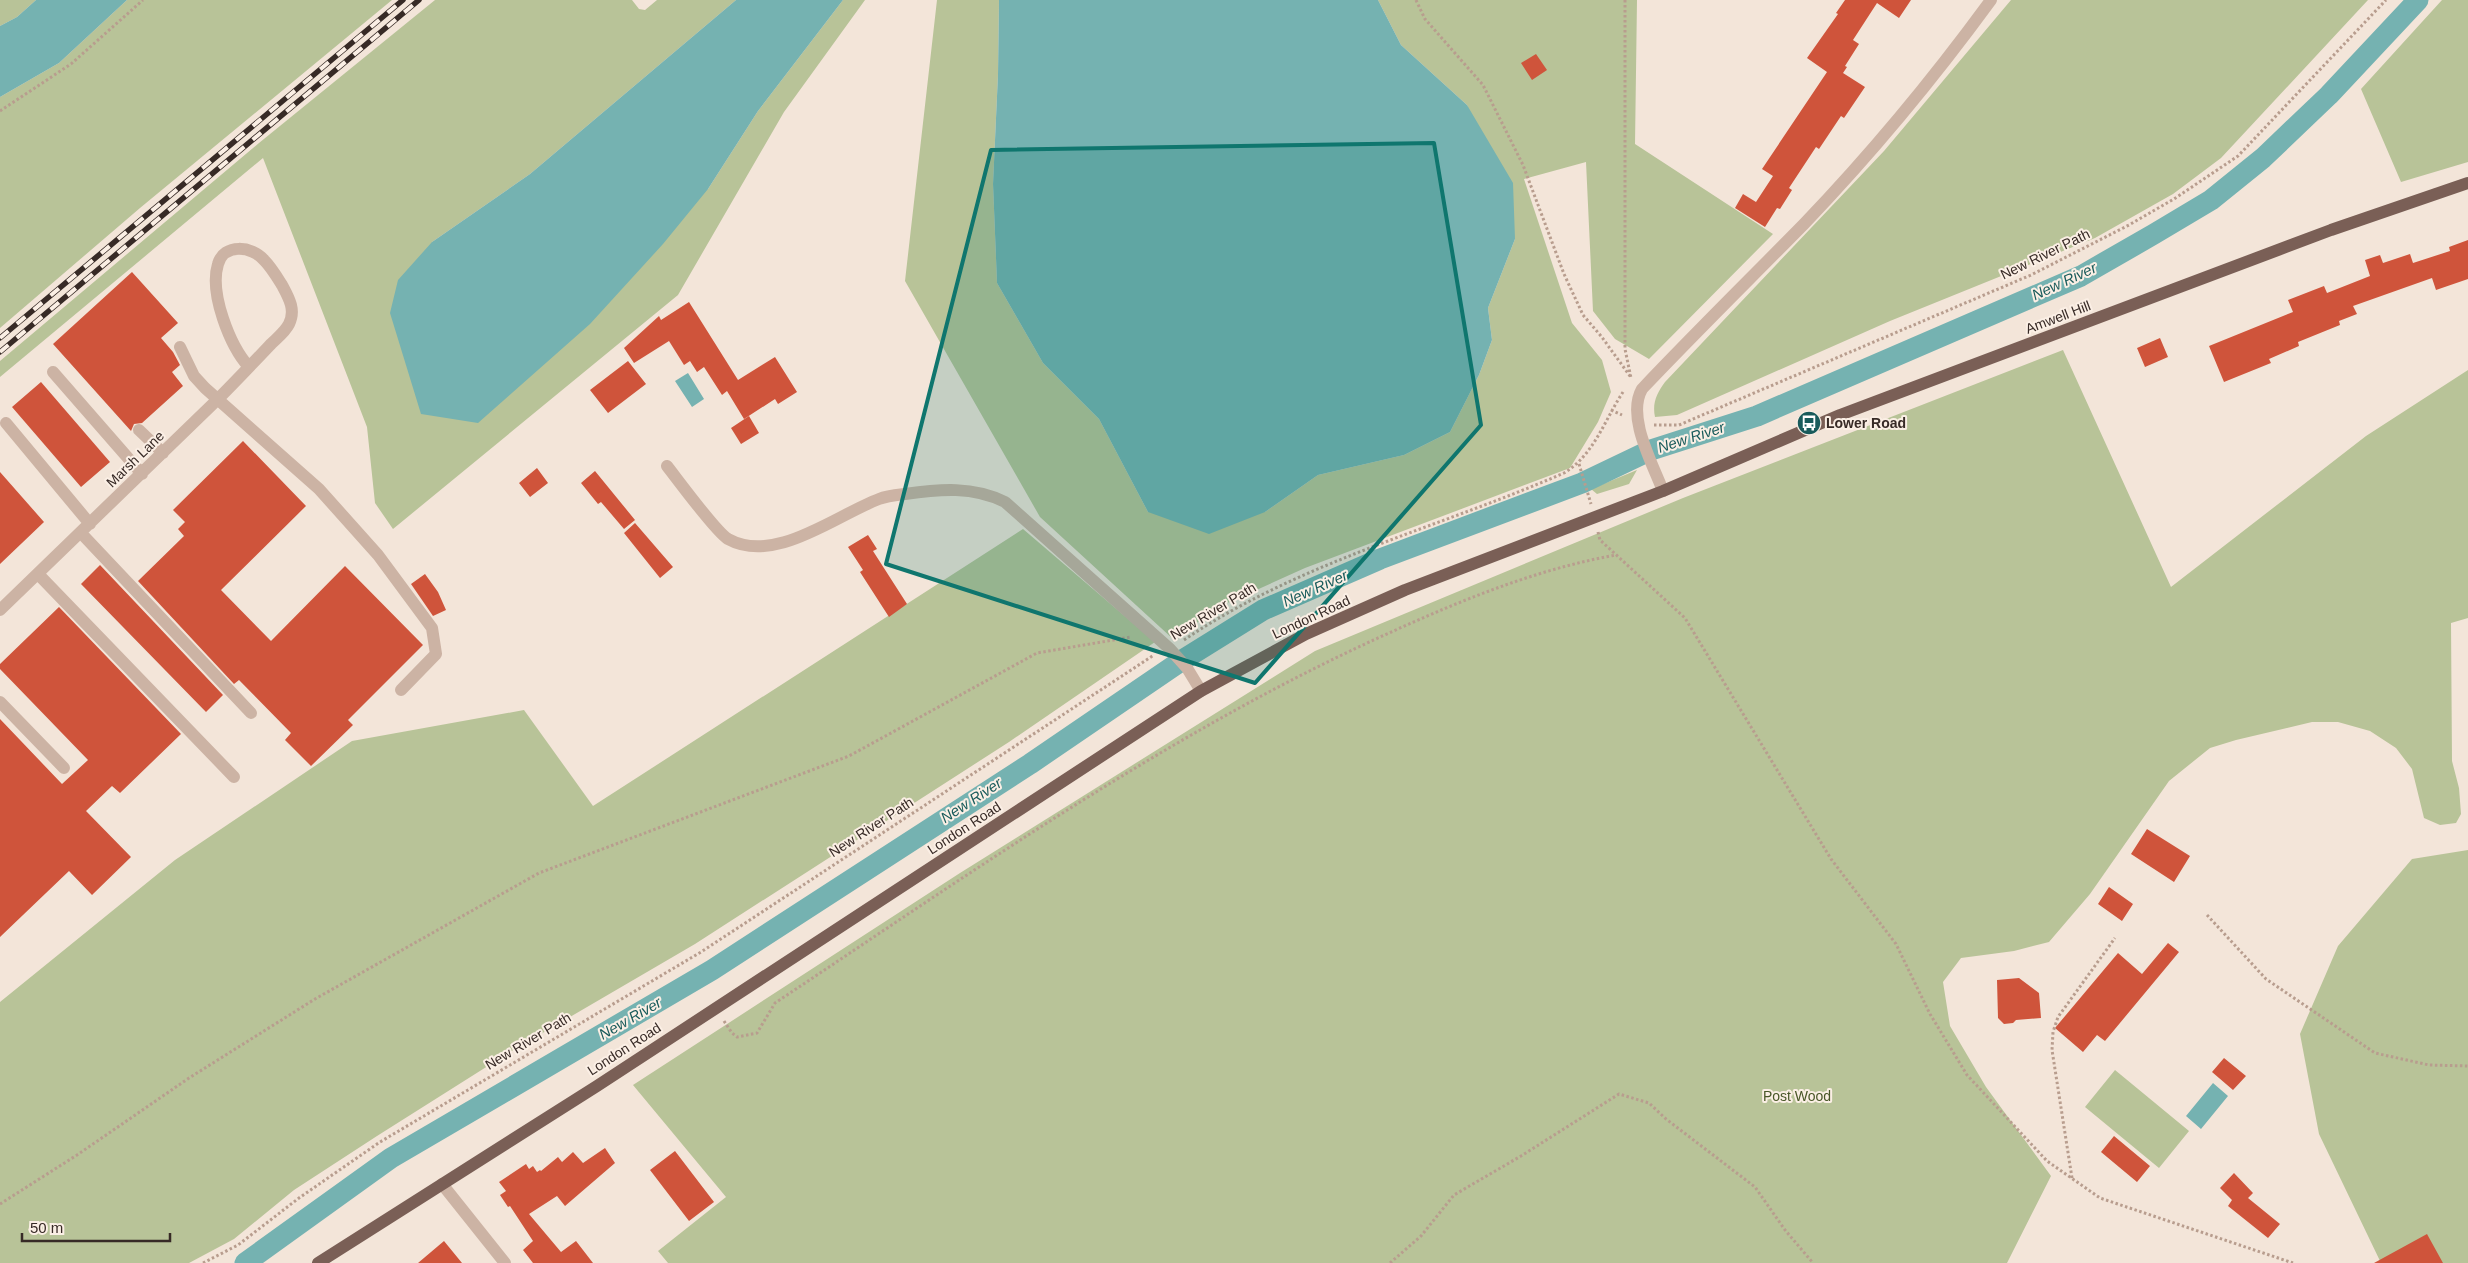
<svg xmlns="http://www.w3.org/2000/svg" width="2468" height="1263" font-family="Arial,sans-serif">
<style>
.green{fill:#b8c398}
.water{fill:#75b2b1}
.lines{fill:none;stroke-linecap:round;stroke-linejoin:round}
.canal{stroke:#75b2b1;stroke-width:21}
.building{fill:#cf543b}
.path{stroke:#b89d8e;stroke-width:3;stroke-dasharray:2.5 2.5;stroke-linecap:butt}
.minor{stroke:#ccb3a4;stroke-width:12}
.major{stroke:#7a5f56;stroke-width:12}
.rail-casing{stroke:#372a26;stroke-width:5.5}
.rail{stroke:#fbefe5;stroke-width:4;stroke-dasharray:11;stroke-linecap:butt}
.marked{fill:#0f766e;fill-opacity:0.2;stroke:#0f766e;stroke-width:4;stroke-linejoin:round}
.labels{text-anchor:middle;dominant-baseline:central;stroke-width:4;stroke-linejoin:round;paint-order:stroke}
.street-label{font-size:14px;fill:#372a26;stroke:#fbefe5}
.poi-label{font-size:14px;font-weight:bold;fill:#372a26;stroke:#fbefe5;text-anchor:start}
.park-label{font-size:14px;fill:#495728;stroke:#fbefe5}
.water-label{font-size:15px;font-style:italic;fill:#195b5b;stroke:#fbefe5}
</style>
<rect width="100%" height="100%" fill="#f3e5d9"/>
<path class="green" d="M0 0H36L17 17 0 26Z
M127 0H392L140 208 0 328V97L59 63Z
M435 0H632L639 9 645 10 657 0H736L530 174 432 242 708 189 758 111 843 0H865L784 112 678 295 393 529 375 503 367 427 263 158 0 377V361L259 143Z
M937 0H999L998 74 993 184 997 283 1043 363 1099 419 1148 512H1265L1318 475 1404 455 1450 432 1479 375 1492 340 1488 308 1515 239 1467 105 1401 45 1378 0H1637L1635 144 1773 234 1649 359 1615 339 1593 311 1586 162 1524 179 1572 323 1602 360 1611 392 1598 422 1570 468 1305 568 1223 605 1173 639 1040 517 905 281Z
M2011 0H2368L2221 158 2173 194 2095 238 1890 321 1677 415 1655 417C1652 403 1657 393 1665 382L1884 151Z
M2442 0H2468V162L2401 182 2361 89Z
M2063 350 2171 587 2366 436 2468 370V618L2451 623 2452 761 2459 788 2461 814 2456 823 2440 825 2424 818 2412 769 2396 748 2370 731 2338 722H2312L2236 740 2210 748 2169 781 2090 894 2049 942 2014 951 1961 958 1943 982 1950 1026 1986 1087 2051 1176 2007 1263H668L658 1251 726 1197 633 1085 960 873 1315 651 1683 498Z
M1637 470 1629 484 1597 494 1591 489Z
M1023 529 1155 642 1009 742 695 944 510 1052 377 1136 294 1190 234 1239 189 1263H0V1002L175 860 352 741 524 710 593 806Z
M2468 850V1263H2381L2319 1134 2300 1034 2338 946 2412 859Z
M2115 1070 2189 1131 2159 1168 2085 1107Z"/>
<path class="water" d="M36 0H127L59 63 0 97V26L17 17Z
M736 0H843L758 111 708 189 663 244 590 324 478 423 421 414 390 313 398 280 432 242 530 174Z
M999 0H1378L1401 45 1467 105 1513 183 1515 239 1488 308 1492 340 1479 375 1450 432 1404 455 1318 475 1265 512 1209 534 1148 512 1099 419 1043 363 997 283 993 184 998 74Z
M688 373 704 399 692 407 675 381Z
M2213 1083 2228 1096 2201 1129 2186 1116Z"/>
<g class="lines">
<path class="canal" d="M245 1263 391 1158 712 970 1030 764 1181 661 1263 610 1380 559 1582 483 1651 450 1757 416 2081 276 2154 234 2211 200 2263 158 2329 95 2418 0"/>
</g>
<path class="building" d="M1845 0H1911L1899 18 1877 3 1853 40 1859 44 1845 66 1847 67 1843 73 1865 87 1844 118 1841 116 1819 149 1816 147 1789 188 1792 190 1780 209 1777 208 1765 227 1735 208 1743 194 1756 202 1773 176 1762 169 1827 72 1807 58 1838 14 1836 13Z
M1536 54 1547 70 1532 80 1521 63Z
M2468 240V279L2436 290 2432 278 2353 306 2357 314 2339 321 2340 325 2298 342 2299 346 2269 359 2271 363 2224 382 2209 346 2293 312 2288 300 2324 286 2327 293 2370 276 2365 260 2380 255 2383 263 2410 254 2413 263 2450 251 2449 247Z
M132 272 178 323 161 338 173 352 180 365 172 372 183 386 142 423 134 424 131 431 53 344Z
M689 302 738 380 775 357 797 392 778 404 775 399 744 419 727 391 722 395 704 367 697 372 690 361 684 365 669 341 634 363 624 348 659 316 661 320Z
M2160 338 2168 357 2145 367 2137 348Z
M628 361 646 384 608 413 590 390Z
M41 382 110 462 81 487 12 407Z
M749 416 759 433 741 444 731 428Z
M243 441 306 506 221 590 271 641 345 566 423 645 348 720 353 725 311 766 285 740 291 733 239 680 234 684 138 581 184 536 178 529 185 522 173 510Z
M537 468 548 483 530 497 519 483Z
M595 471 635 520 624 529 601 502 598 504 581 483Z
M0 472 44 522 0 564Z
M635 523 673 567 660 578 624 533Z
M868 535 877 549 873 551 907 604 889 617 860 572 863 570 848 547Z
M100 565 223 695 206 712 81 584Z
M425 574 438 592 446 610 433 616 411 584Z
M59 607 181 734 120 793 112 786 86 811 131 857 92 895 69 871 0 937V719L62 784 88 760 0 669V664Z
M2147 829 2190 856 2174 882 2131 854Z
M2109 887 2133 904 2122 921 2098 904Z
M2168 943 2179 952 2105 1041 2097 1035 2083 1052 2055 1028 2118 953 2142 974Z
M2019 978 2039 993 2041 1018 2016 1020 2013 1023 2004 1024 1998 1018 1997 980Z
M2224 1058 2246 1076 2233 1090 2212 1072Z
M2114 1136 2150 1166 2137 1182 2101 1152Z
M605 1148 615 1163 565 1206 557 1196 529 1214 561 1252 576 1241 593 1263H533L523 1250 533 1241 510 1206 508 1207 500 1195 506 1191 499 1182 526 1164 529 1169 533 1166 537 1172 540 1170 541 1171 558 1157 562 1162 573 1152 583 1163Z
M675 1151 714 1202 689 1221 650 1170Z
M2234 1173 2253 1193 2248 1198 2280 1224 2268 1238 2228 1206 2232 1200 2220 1188Z
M2427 1234 2443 1263H2374Z
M444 1241 462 1263H418Z"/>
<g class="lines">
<path class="path" d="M1416 0 1425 19 1483 85 1523 165 1564 274 1583 315 1601 336 1630 376
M1625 0V349L1631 378
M0 111 71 64 143 0
M1611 410 1622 415
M1654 425H1679L2031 275 2129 225 2174 199 2238 156 2386 0
M1579 464 1591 504
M1598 532 1600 540 1685 618 1831 859 1896 944 1930 1014 1967 1075 2047 1161 2100 1198 2293 1263
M1184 640C1299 562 1438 528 1564 473 1594 455 1604 421 1623 392
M2207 915 2266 979 2375 1053 2429 1065 2468 1066
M724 1021 732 1033 737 1037 757 1033 775 1003C974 871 1171 731 1389 633 1462 600 1537 569 1616 555
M2072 1178 2052 1050 2053 1032 2058 1017 2115 938
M0 1204 77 1155 189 1078 315 999 539 873 849 756 1037 653 1131 637
M203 1263 238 1245 299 1198 380 1142 701 952 1154 655
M1390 1263 1421 1236 1454 1195 1521 1156 1619 1094 1649 1103 1666 1119 1755 1187 1785 1230 1813 1263"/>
<path class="minor" d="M180 347 194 376 205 388 319 489 378 555 432 628 436 654 401 690
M53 372 142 474
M6 423 90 524
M139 430 163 453
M667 466C678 480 716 532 728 539 775 565 836 515 879 499 887 496 897 495 905 494 940 489 973 486 1005 502L1170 649 1187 668 1201 691
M1663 491C1653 464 1626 417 1642 389 1695 333 1750 279 1804 224 1871 154 1934 78 1991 0
M81 533 251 713
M38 574 234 777
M0 610 218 399C236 381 253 363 271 344 277 338 285 332 289 324 296 310 289 298 282 285 277 277 271 267 264 260 252 246 224 243 218 264 209 293 230 346 249 367
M0 702 64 768
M442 1184 505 1263"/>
<path class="major" d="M318 1263 597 1086 1201 691 1306 634 1405 590 1663 491 1840 415 2331 230 2468 183"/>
<g class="rail-casing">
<path id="rail" d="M0 338 403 0
M0 352 419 0"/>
</g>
<use href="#rail" class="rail"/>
</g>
<path class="marked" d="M1434 143 1481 425 1255 683 886 564 991 150Z"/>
<defs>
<g id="bus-disc" transform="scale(1.25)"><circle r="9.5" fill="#195b5b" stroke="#fbefe5"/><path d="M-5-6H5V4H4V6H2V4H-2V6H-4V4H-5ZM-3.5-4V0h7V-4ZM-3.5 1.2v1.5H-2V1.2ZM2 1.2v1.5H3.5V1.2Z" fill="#fff"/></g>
</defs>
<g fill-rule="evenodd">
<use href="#bus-disc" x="1809" y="423"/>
</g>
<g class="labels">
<g class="street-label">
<text transform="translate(2045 254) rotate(-26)">New River Path</text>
<text transform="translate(2058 317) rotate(-21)">Amwell Hill</text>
<text transform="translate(135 459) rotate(-44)">Marsh Lane</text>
<text transform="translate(1213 611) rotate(-31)">New River Path</text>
<text transform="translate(1311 617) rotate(-25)">London Road</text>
<text transform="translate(871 827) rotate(-33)">New River Path</text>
<text transform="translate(964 828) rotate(-33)">London Road</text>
<text transform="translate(528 1041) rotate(-31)">New River Path</text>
<text transform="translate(624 1049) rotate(-33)">London Road</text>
</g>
<g class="poi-label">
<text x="1826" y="423">Lower Road</text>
</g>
<g class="park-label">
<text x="1797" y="1096">Post Wood</text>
</g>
<g class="water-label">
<text transform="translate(2064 281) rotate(-25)">New River</text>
<text transform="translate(1691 437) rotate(-18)">New River</text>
<text transform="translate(1315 588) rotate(-24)">New River</text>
<text transform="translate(971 800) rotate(-33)">New River</text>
<text transform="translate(630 1018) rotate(-30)">New River</text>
</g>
</g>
<path d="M22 1233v8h148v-8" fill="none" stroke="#372a26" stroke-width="2.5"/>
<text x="30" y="1233" font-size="15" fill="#372a26" stroke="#fbefe5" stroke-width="4" paint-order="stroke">50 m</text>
</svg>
